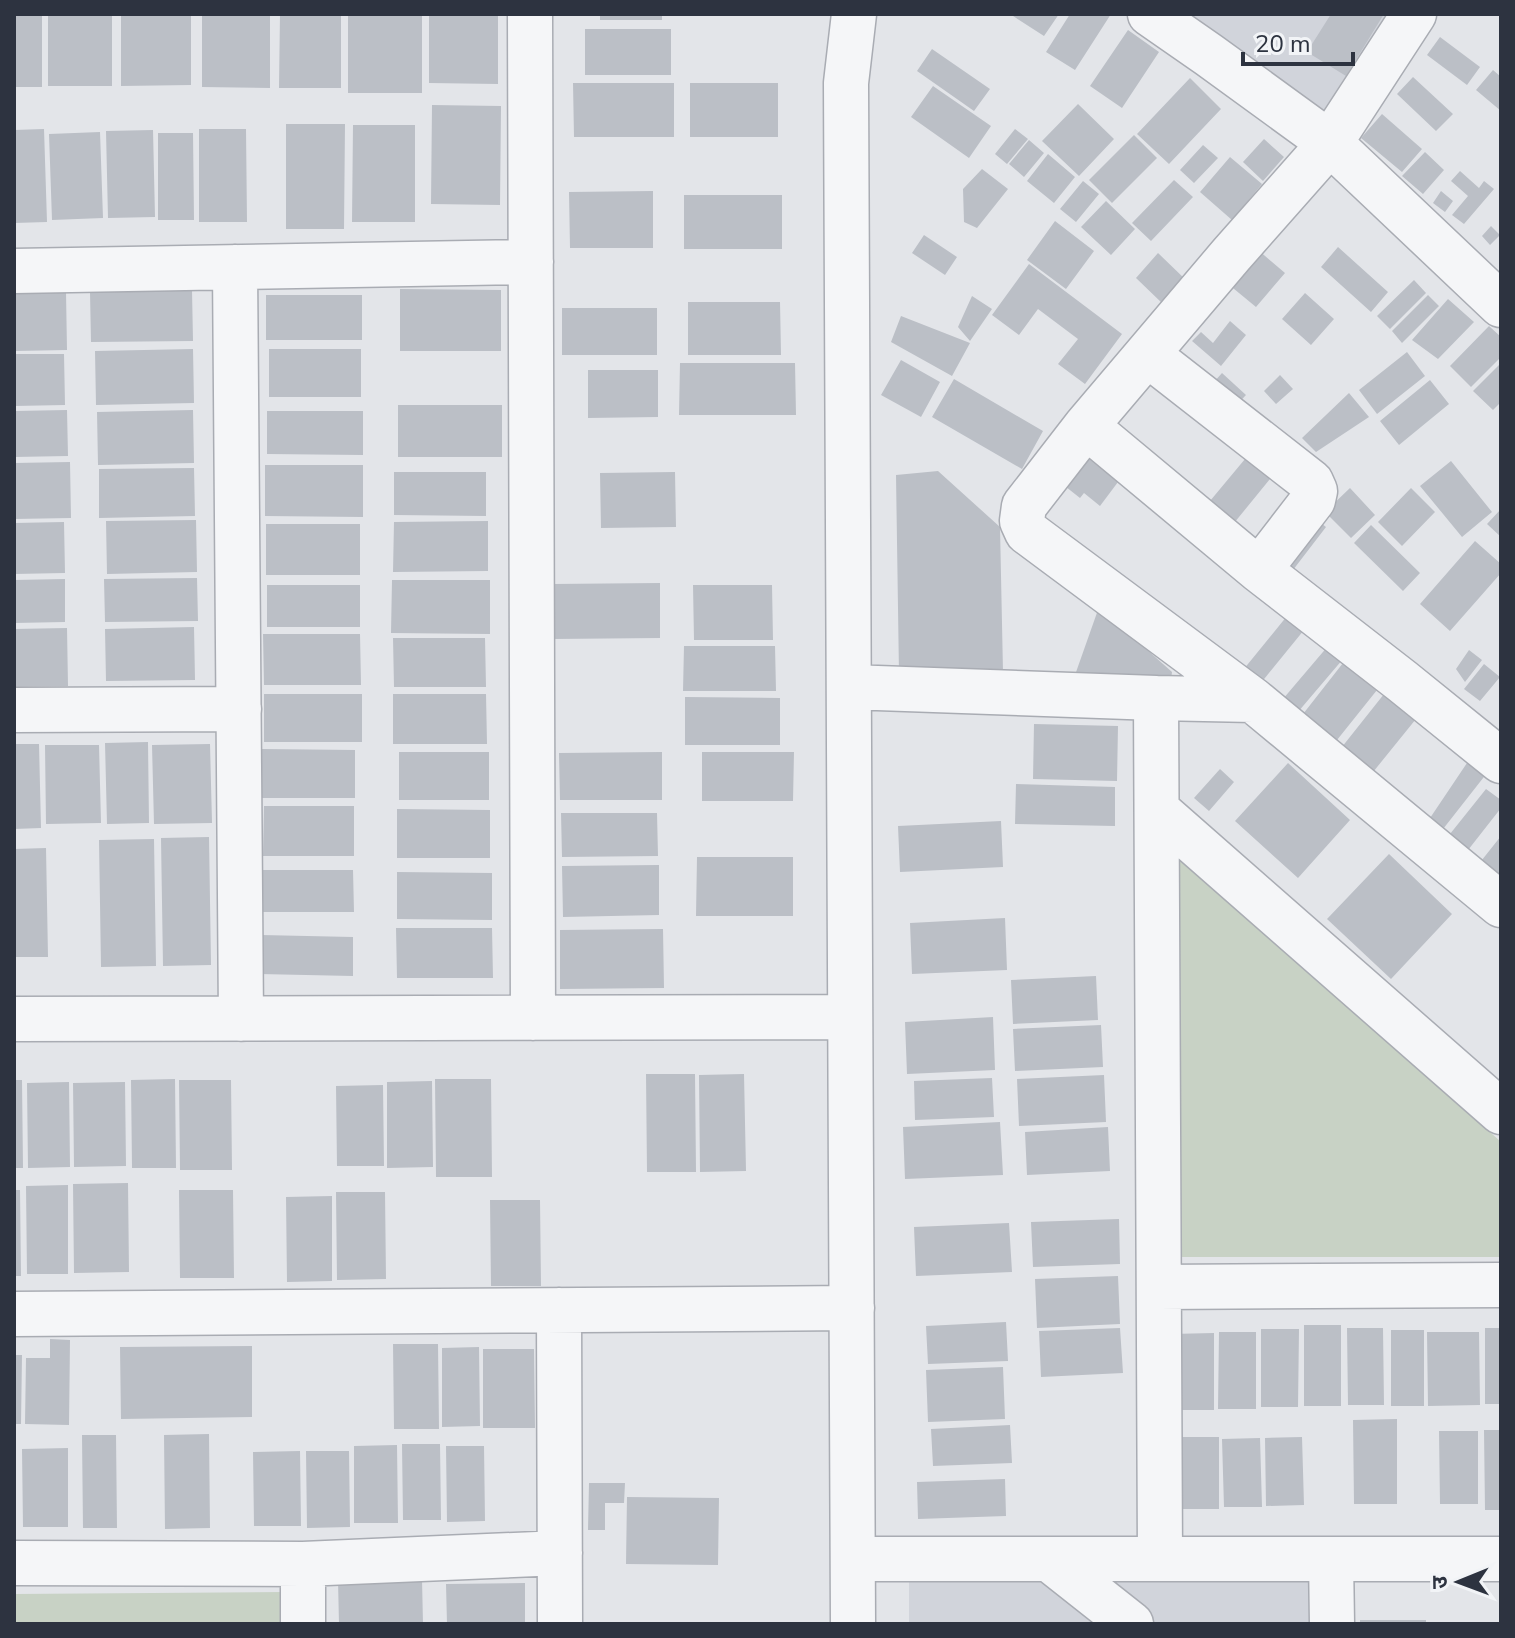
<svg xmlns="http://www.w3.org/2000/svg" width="1515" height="1638" font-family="'Nunito Sans','Noto Sans Devanagari',sans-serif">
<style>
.built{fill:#d1d4db}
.green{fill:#c8d2c5}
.building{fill:#bbbfc6}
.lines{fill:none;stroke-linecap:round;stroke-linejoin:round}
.minor-casing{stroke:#a9acb3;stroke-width:47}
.minor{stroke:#f5f6f8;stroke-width:44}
</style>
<rect width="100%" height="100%" fill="#e3e5e9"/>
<path class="built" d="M1182 14H1389L1327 114Z
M909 1569H1325L1326 1624H909Z"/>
<path class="green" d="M1179 852 1501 1142V1257H1180Z
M285 1592 286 1624H14V1594Z"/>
<path class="building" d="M14 14H42V87H14Z
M48 14H112V86H48Z
M121 14H191V85L121 86Z
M202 14H270V88L202 87Z
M280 14H341V88H279Z
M348 14H422V93H348Z
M429 14H498V84L429 83Z
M600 14H662V20H600Z
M1010 14H1059L1044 36Z
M1070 14H1111L1075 70 1046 52Z
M1331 14H1384L1346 76 1307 52Z
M585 29H671V75H585Z
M1128 30 1159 52 1122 108 1090 86Z
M1440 37 1480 67 1467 85 1427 55Z
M932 49 990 89 974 111 917 71Z
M1493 70 1501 77V111L1476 90Z
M1413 77 1453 114 1436 131 1397 94Z
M1190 78 1221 109 1169 164 1137 134Z
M573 83H674V137H574Z
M690 83H778V137H690Z
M933 86 991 126 969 158 911 117Z
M1078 104 1114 139 1079 176 1042 141Z
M432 105 501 106 500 205 431 204Z
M1382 114 1422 149 1402 172 1361 138Z
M286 124H345L344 229H286Z
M353 125H415V222H352Z
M44 129 47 222 14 223V130Z
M199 129H246L247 222H199Z
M1015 129 1028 139 1007 164 995 154Z
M153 130 155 217 108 218 106 131Z
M100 132 103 218 52 220 49 134Z
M158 133H193L194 220H158Z
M1134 135 1157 158 1112 203 1089 180Z
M1264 139 1284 157 1263 181 1243 162Z
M1029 140 1044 153 1024 177 1009 164Z
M1203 145 1218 158 1194 183 1180 170Z
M1425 152 1444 170 1423 194 1402 176Z
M1048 154 1075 177 1054 203 1027 181Z
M1230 157 1262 184 1232 220 1200 192Z
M982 169 1008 189 977 228 964 222 963 189Z
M1460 171 1479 188 1484 181 1494 189 1464 224 1452 215 1468 196 1451 181Z
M1174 180 1193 197 1151 241 1132 223Z
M1083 181 1099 194 1076 222 1060 209Z
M653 191V248H570L569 192Z
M1441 191 1453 201 1445 212 1433 203Z
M684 195H782V249H684Z
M1106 201 1135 229 1111 255 1081 227Z
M1055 221 1094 251 1066 289 1027 260Z
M1491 226 1500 235 1490 245 1482 236Z
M924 235 957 257 945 275 912 253Z
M1251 244 1285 273 1256 307 1222 279Z
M1338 247 1388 292 1371 312 1321 267Z
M1158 253 1186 280 1163 304 1136 278Z
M1029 264 1122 334 1085 384 1058 364 1078 339 1038 309 1019 335 992 315Z
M1414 280 1426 293 1390 329 1377 316Z
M400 289 501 290V351H400Z
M192 290 193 341 91 342 90 292Z
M66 292 67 350 14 351V293Z
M1305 293 1334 319 1311 345 1282 319Z
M266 295H362V340H266Z
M1428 295 1439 306 1402 343 1392 331Z
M972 296 992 309 970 341 958 327Z
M1448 299 1474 322 1438 359 1412 340Z
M688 302H780L781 355H688Z
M562 308H657V355H562Z
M901 316 970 343 952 376 891 342Z
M1230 321 1246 335 1221 366 1192 341 1201 332 1213 343Z
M1489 326 1501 337V357L1471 387 1450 366Z
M193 349 194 403 96 405 95 351Z
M269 349H361V397H269Z
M1407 352 1425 376 1377 414 1359 390Z
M14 354H64L65 405 14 406Z
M901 360 940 382 921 417 881 395Z
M680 363H795L796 415H679Z
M1501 363V402L1493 410 1473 391Z
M588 370H658V417L588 418Z
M1222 373 1246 395 1230 412 1206 391Z
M1280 375 1293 389 1276 404 1264 391Z
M954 379 1043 431 1022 469 932 417Z
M1430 380 1449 404 1399 445 1380 421Z
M1349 393 1369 417 1316 452 1302 438Z
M398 405H502V457H398Z
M67 410 68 456 14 457V411Z
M193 410 194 463 98 465 97 412Z
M267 411H363V455L267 454Z
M1086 439 1127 470 1100 506 1084 493 1080 498 1061 483Z
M1255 447 1279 468 1230 528 1205 507Z
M1451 461 1492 512 1462 537 1420 486Z
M70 462 71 518 14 519V463Z
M265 465H363V517L265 516Z
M194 468 195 516 99 518V469Z
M938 471 1000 527 1003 672 899 674 896 475Z
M394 472H486V516L394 515Z
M675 472 676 527 601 528 600 473Z
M1350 488 1375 515 1351 538 1325 512Z
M1411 488 1435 512 1402 546 1378 522Z
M1501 509V537L1487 524Z
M1308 513 1326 527 1283 583Z
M196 520 197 572 107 574 106 521Z
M488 521V571L393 572 394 522Z
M64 522 65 573 14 574V523Z
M266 524H360V575H266Z
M1371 525 1420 573 1403 591 1354 543Z
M1475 541 1501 564V573L1450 631 1420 604Z
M197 578 198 621 105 622 104 579Z
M65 579V622L14 623V580Z
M392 580H490V634L391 633Z
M660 583V638L553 639 552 584Z
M267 585H360V627H267Z
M693 585H772L773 640H694Z
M1099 607 1172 672 1170 688 1075 675Z
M1287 616 1304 630 1256 689 1239 675Z
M194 627 195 680 106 681 105 629Z
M67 628 68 686 14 687V629Z
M263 634H360L361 685H264Z
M393 638H485L486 687H394Z
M684 646H775L776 691H683Z
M1328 646 1343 659 1292 719 1277 706Z
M1469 650 1482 660 1465 682 1456 669Z
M1343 663 1377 690 1329 750 1296 723Z
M1484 664 1500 677 1480 701 1464 689Z
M1388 689 1420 714 1365 782 1334 757Z
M264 694H362V742H264Z
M393 694H486L487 744H393Z
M685 697 780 698V745H685Z
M1034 724 1118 726 1117 781 1033 779Z
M148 742 149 823 107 824 105 743Z
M14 744H39L41 828 14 829Z
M210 744 212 823 154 824 152 745Z
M45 745H99L101 823 46 824Z
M262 749 355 750V798H262Z
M399 752H489V800H399Z
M662 752V800H560L559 753Z
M702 752H794L793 801H702Z
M1469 760 1487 773 1436 838 1424 827Z
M1288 763 1350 820 1298 878 1235 821Z
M1220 769 1234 782 1209 811 1194 798Z
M1016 784 1115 787V826L1015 824Z
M1486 789 1501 800V808L1461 859 1442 844Z
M264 806H354V856H263Z
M397 809 490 810V858H397Z
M561 813H657L658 856 562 857Z
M1001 821 1003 867 900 872 898 826Z
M1501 836V900L1470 875Z
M209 837 211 965 163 966 161 838Z
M154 839 156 966 101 967 99 840Z
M46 848 48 957H14V849Z
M1389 854 1452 914 1391 979 1327 919Z
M697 857H793V916H696Z
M659 865V915L563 917 562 866Z
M262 870H353L354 912H263Z
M397 872 492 873V920L397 919Z
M1005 918 1007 970 912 974 910 923Z
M396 928H492L493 978H397Z
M663 929 664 988 560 989V930Z
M261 935 353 937V976L259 974Z
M1096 976 1098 1020 1013 1024 1011 980Z
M993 1017 995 1070 907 1074 905 1022Z
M1101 1025 1103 1067 1015 1071 1013 1029Z
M646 1074H695L696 1172H647Z
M744 1074 746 1171 700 1172 699 1075Z
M1104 1075 1106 1122 1019 1126 1017 1079Z
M992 1078 994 1117 915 1120 914 1081Z
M175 1079 176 1168H132L131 1080Z
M435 1079H491L492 1177H436Z
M14 1080H22L23 1168H14Z
M179 1080H231L232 1170H180Z
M432 1081 433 1167 387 1168V1082Z
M69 1082 70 1167 28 1168 27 1083Z
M125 1082 126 1166 74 1167 73 1083Z
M383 1085 384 1166H337L336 1086Z
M1000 1122 1003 1175 905 1179 903 1127Z
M1108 1127 1110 1171 1027 1175 1025 1132Z
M128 1183 129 1272 74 1273 73 1184Z
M68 1185V1274H27L26 1186Z
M14 1190H20L21 1276H14Z
M179 1190H233L234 1278H180Z
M336 1192H385L386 1279 337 1280Z
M332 1196V1281L287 1282 286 1197Z
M490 1200H540L541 1286H491Z
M1119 1219 1120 1264 1033 1267 1031 1222Z
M1009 1223 1012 1272 916 1276 914 1227Z
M1118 1276 1120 1324 1037 1328 1035 1279Z
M1006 1322 1008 1361 928 1364 926 1326Z
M1304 1325H1341V1406H1304Z
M1120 1328 1123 1373 1041 1377 1039 1331Z
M1347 1328H1383L1384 1405H1348Z
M1485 1328H1501V1404H1485Z
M1261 1329H1299L1298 1407H1261Z
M1391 1330H1424V1406H1391Z
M1219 1332H1256V1409H1218Z
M1427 1332H1479L1480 1405 1428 1406Z
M1214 1333V1410H1171V1334Z
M50 1339 70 1340 69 1425 25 1424 26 1358H50Z
M393 1344H438L439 1429H394Z
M252 1346V1417L121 1419 120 1347Z
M479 1347 480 1426 442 1427V1348Z
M483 1349H534L535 1428H483Z
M14 1355H22L21 1424H14Z
M1003 1367 1005 1419 928 1422 926 1370Z
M1397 1419V1504H1354L1353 1420Z
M1010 1425 1012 1463 933 1466 931 1429Z
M1484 1430H1501V1510H1485Z
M1439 1431H1478V1504H1440Z
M209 1434 210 1528 165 1529 164 1435Z
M82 1435H116L117 1528H83Z
M1174 1437H1219V1509H1175Z
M1302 1437 1304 1505 1266 1506 1265 1438Z
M1260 1438 1262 1507H1224L1222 1439Z
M402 1444H440L441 1520H403Z
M397 1445 398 1523H354V1446Z
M446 1446H484L485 1521 447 1522Z
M68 1448V1527H23L22 1449Z
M300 1451 301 1526H254L253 1452Z
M306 1451H349L350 1527 307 1528Z
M1005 1479 1006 1516 918 1519 917 1482Z
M589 1483H625L624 1503H605V1530H588Z
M627 1497 719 1498 718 1565 626 1564Z
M422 1579 423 1624H339L338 1580Z
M525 1583V1624H447L446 1584Z
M1360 1620H1426V1624H1360Z"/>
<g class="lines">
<g class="minor-casing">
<path id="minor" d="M530 14 533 1018
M1150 14 1209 55 1330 143 1501 305
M235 267 241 1019
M14 271 531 262
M1147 354 1311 482 1315 491 1313 500 1259 570
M1086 426 1259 570 1402 681 1501 761
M849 687 1156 698 1160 1559
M1156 698 1253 700 1501 905
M1253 700 1027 532 1022 521 1024 506 1086 426 1231 255 1330 143 1414 14
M14 710 239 709
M1157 810 1501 1112
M14 1019 850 1017
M1159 1287 1501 1285
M559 1310 560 1624
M14 1314 852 1308
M853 1559H1501
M1331 1559 1332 1624
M1050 1560 1131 1624
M14 1563 303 1564 560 1553
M303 1564V1624
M853 1624 846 83 854 14"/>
</g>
<use href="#minor" class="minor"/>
</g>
<rect width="1515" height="1638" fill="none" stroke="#2d3340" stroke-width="32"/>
<g transform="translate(1459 1582) rotate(269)" stroke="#f2f4f7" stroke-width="6" paint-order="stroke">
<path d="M0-6L14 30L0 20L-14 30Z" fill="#2d3340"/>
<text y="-12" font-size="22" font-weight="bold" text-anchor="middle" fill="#2d3340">उ</text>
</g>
<path d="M1243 52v12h110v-12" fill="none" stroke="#2d3340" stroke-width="4"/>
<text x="1255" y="52" font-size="24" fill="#2d3340" stroke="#f2f4f7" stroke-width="6" paint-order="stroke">20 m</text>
</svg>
